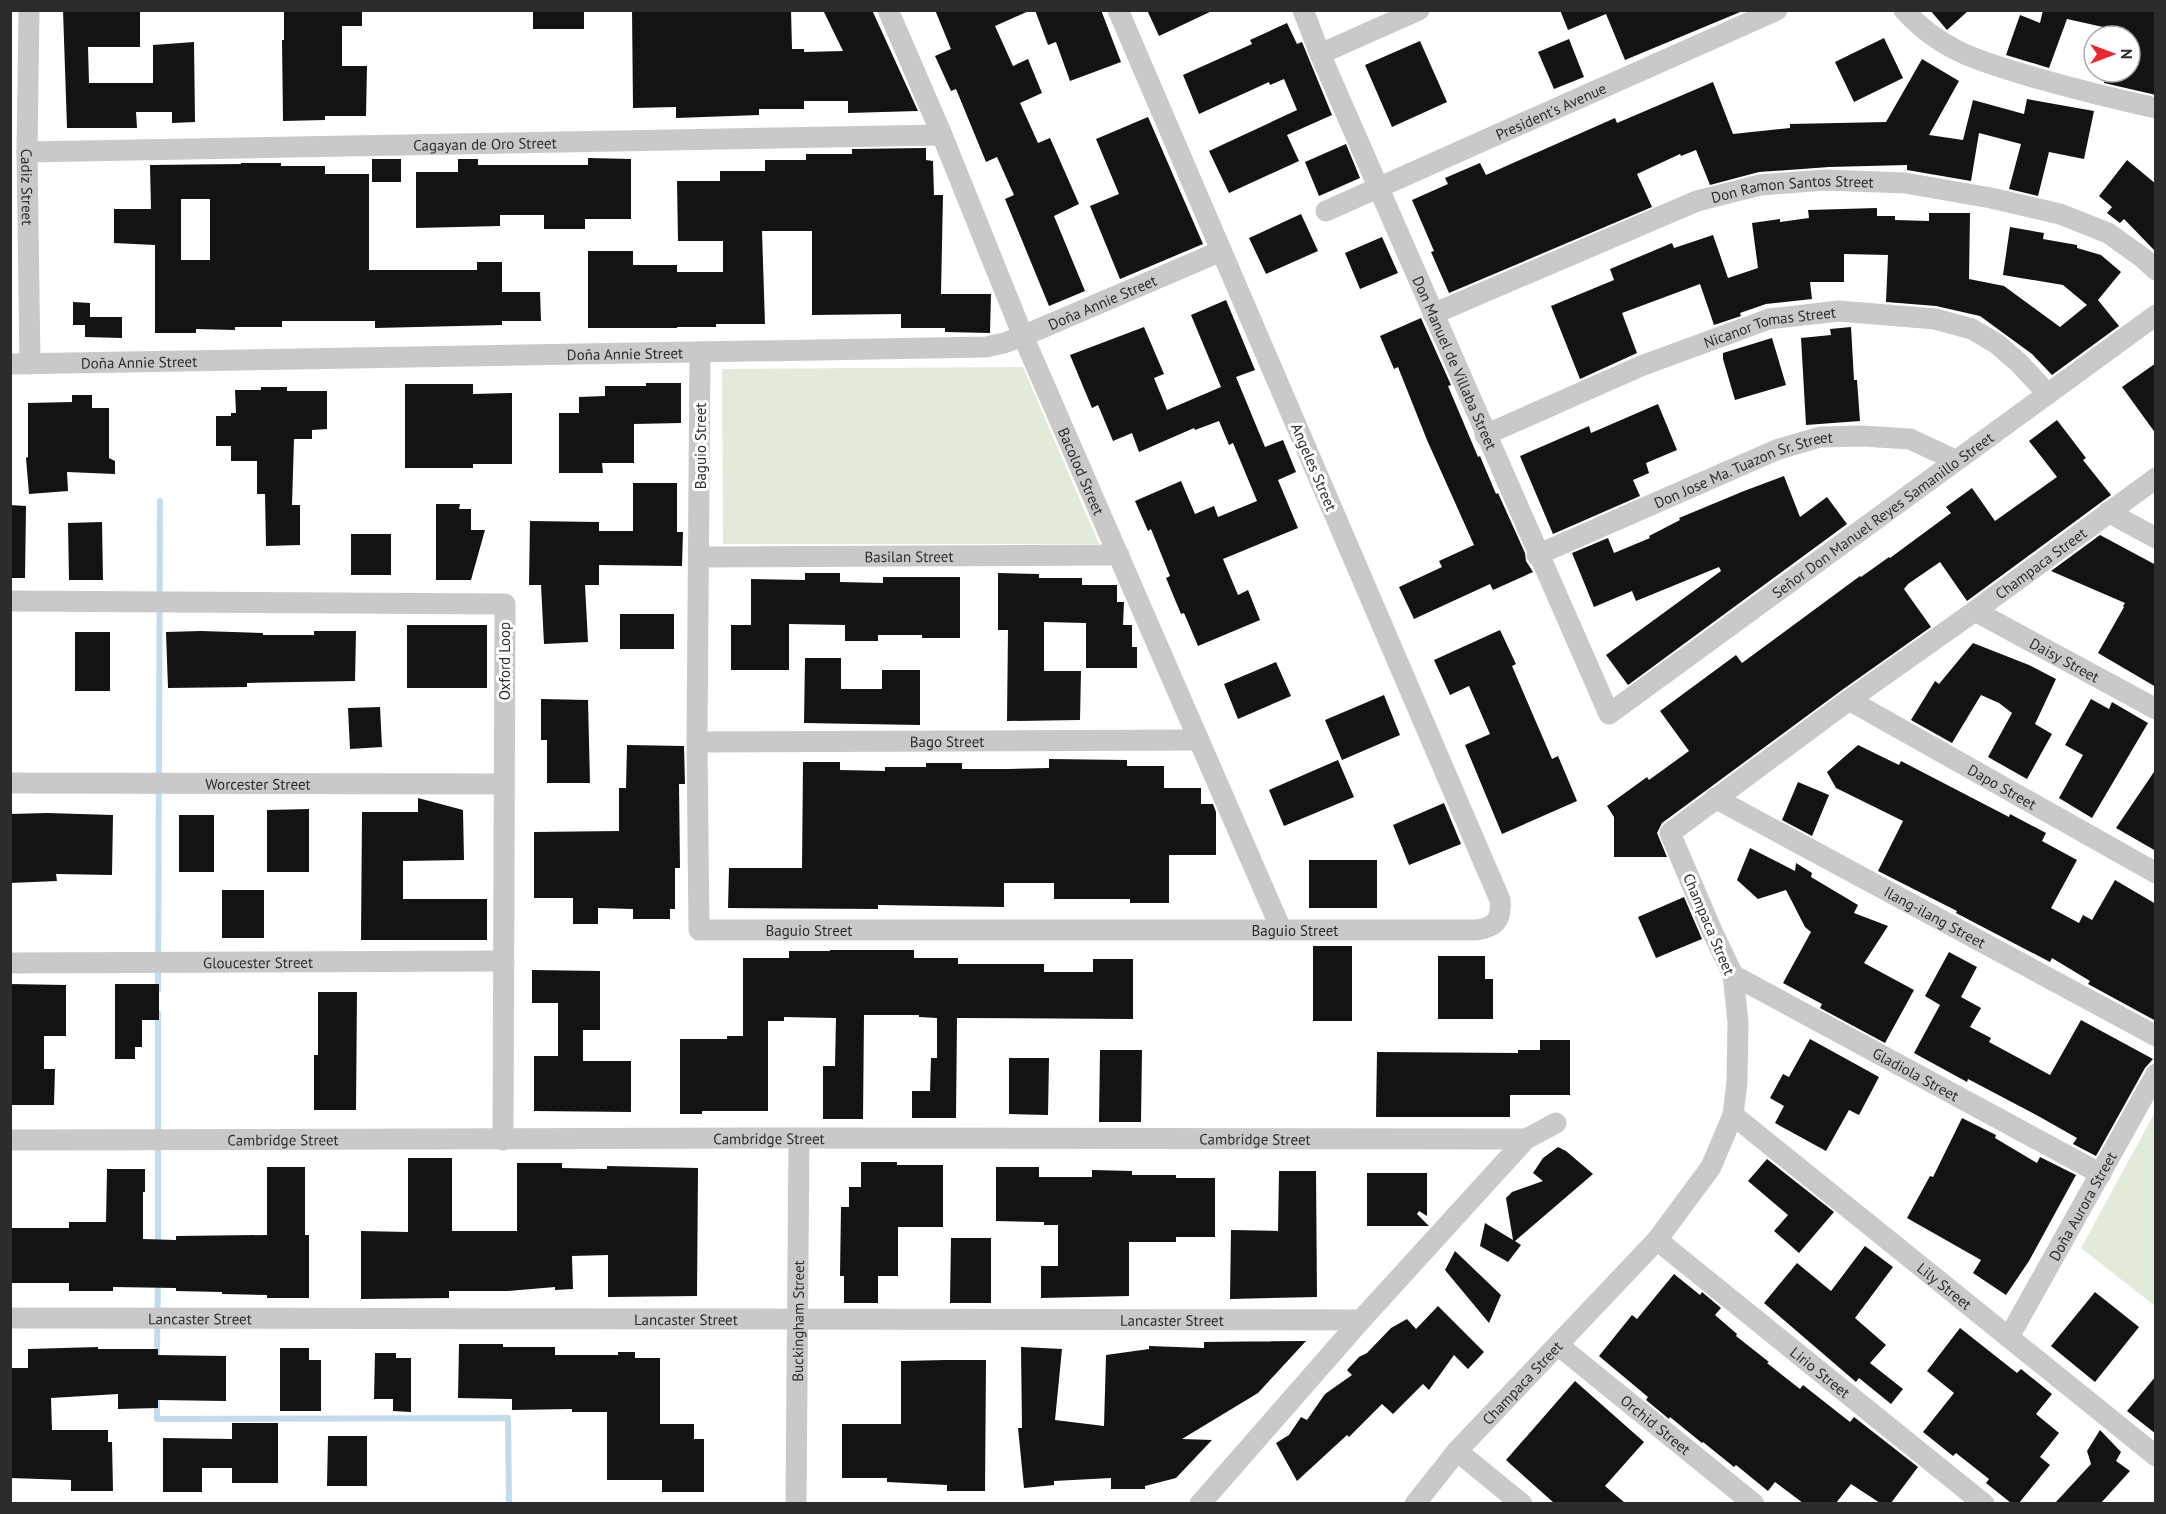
<svg xmlns="http://www.w3.org/2000/svg" width="2166" height="1514" font-family="'PT Sans',sans-serif">
<style>
.green{fill:#e2ebd9}
.lines{fill:none;stroke-linecap:round;stroke-linejoin:round}
.stream{stroke:#c4dbec;stroke-width:6}
.building{fill:#131313;fill-rule:evenodd}
.street{stroke:#c9c9c9;stroke-width:21}
.labels{text-anchor:middle;dominant-baseline:central;stroke-width:6;stroke-linejoin:round;paint-order:stroke}
.street-label{font-size:15px;fill:#2c2c2c;stroke:#fff}
</style>
<rect width="100%" height="100%" fill="#fff"/>
<path class="green" d="M1023 367 1099 544H723L722 369Z
M2155 1112 2156 1306H2155L2081 1248Z"/>
<g class="lines">
<path class="stream" d="M158 990 160 501
M158 1245V1013
M157 1356 158 1280
M157 1400V1419L508 1418 509 1504"/>
</g>
<path class="building" d="M63 10H140V47H88L89 83H153V45L194 42 195 122 172 123V112H136L137 128H67Z
M284 10H362V26H342V66H367L366 116H325V120L283 121 282 40H284Z
M533 10H584V29H533Z
M632 10H791L792 49H804V52L843 51 823 10H872L918 111 848 113V101H804V109H759V115L676 118V107L633 108Z
M935 10H1031L995 26 1013 66 1028 59 1042 93 1020 103 1038 143 1050 138 1079 204 1054 216 1085 291 1049 306 1005 199 1014 195 997 157 986 162 956 89 951 91 935 56 951 49Z
M1035 10H1101L1121 62 1070 81 1056 42 1048 45Z
M1147 10H1214L1159 36Z
M1560 10H1745L1625 60 1606 14 1568 30Z
M1930 10H1969L1947 30Z
M2043 10H2156V95L2104 83 2106 72H2130V34L2121 31 2067 19 2049 68 2006 55 2020 15 2040 23Z
M1287 23 1297 44 1302 42 1332 115 1287 135 1299 161 1229 193 1209 151 1297 110 1284 79 1270 85 1269 82 1199 114 1183 75 1252 44 1250 40Z
M1884 38 1903 78 1854 102 1835 62Z
M1569 39 1584 77 1554 89 1538 52Z
M1420 41 1447 102 1392 127 1365 65Z
M1922 59 1959 81 1929 135 1963 140 1973 100 2024 114 2027 99 2094 111 2084 159 2049 152 2038 196 2009 189 2021 144 1979 133 1971 181 1907 170V165L1829 167 1759 172 1710 185 1696 150 1681 156 1680 154 1637 174 1652 207 1449 293 1431 252 1434 251 1412 200 1448 184 1445 178 1480 163 1486 175 1615 118 1617 123 1713 82 1733 134 1790 128V124L1886 122Z
M1148 117 1203 244 1120 279 1090 206 1119 194 1096 139Z
M1346 144 1360 178 1319 196 1305 162Z
M926 148V160L933 161 934 195H943L941 294H991L990 333 945 332V328H901V314L812 315V231H762L765 324H716V327H677V328H588V251H633V265H677V272H723V241H678L677 181H720V171H765V160H806V154H852V149Z
M588 158 631 159V219H585V229H544V215H500V226L416 228V172H458V159H478V165H588Z
M372 159H401V182H372Z
M2127 160 2156 184V252L2124 219 2120 223 2107 213 2112 207 2099 196Z
M241 163H281V166H325V174H369V270H477V262H502V292H540L541 321H502V325L375 328V321H282V327H235V330L196 329V333H155V245L114 243V209H151L150 165 241 164ZM181 199H210V260H181Z
M1877 208V216H1895V220L1929 221V213H1970L1969 279 2004 286 2060 327 2087 305 2063 285 2003 275 2010 227 2044 233 2043 239 2077 245V248L2101 255 2121 272 2098 300 2119 326 2052 375 2032 354 1980 316 1936 306 1886 302 1888 255 1844 254V282H1810L1812 299 1766 304 1740 313 1741 316 1714 325 1700 284 1622 313 1637 353 1580 379 1551 306 1614 280 1610 269 1672 243 1674 248 1713 235 1728 278 1758 268 1752 223 1780 219V222L1809 218 1808 210Z
M1301 214 1318 251 1266 274 1249 238Z
M1382 237 1398 273 1360 289 1345 253Z
M1226 300 1255 370 1236 377 1265 447 1283 440 1296 472 1278 480 1298 528 1223 559 1238 595 1248 590 1260 620 1198 646 1184 613 1181 614 1166 578 1170 576 1151 529 1148 531 1135 501 1181 481 1195 514 1214 506 1218 517 1257 501 1233 443 1229 445 1219 421 1195 430 1194 428 1139 452 1132 433 1113 441 1098 405 1092 408 1070 355 1144 327 1164 374 1154 378 1167 410 1221 387 1191 315Z
M73 302 90 303V317H122V338L85 337V325H73Z
M1421 318 1451 385 1448 386 1478 457 1480 456 1496 494 1498 493 1525 553 1526 561 1533 572 1493 590 1490 584 1414 619 1399 587 1442 567 1439 561 1474 545 1427 440 1398 367 1394 369 1380 336Z
M1851 327 1854 380H1857L1860 421 1806 425 1801 338 1831 335 1830 329Z
M1772 338 1786 385 1735 400 1723 359V353Z
M2156 363V434L2122 387Z
M646 383H681V423L634 424V463H602L603 473H559V413H579V397L605 396V386H646Z
M405 384H473V394L512 393V464H473V468H405Z
M261 387H287V391H327V429L312 430V439H294L292 505H300V545L266 546 265 494H257V461H231V446H216V416H231V413H236L235 390H261Z
M72 395H92V408H109V458L115 461V474L67 472 68 491 29 494 26 458 28 457V403L72 402Z
M1658 404 1677 450 1646 463 1649 473 1633 480 1640 496 1553 534 1520 456 1589 426 1591 433Z
M2057 420 2086 458 2083 460 2111 495 1967 601 1940 562 1908 584 1904 589 1931 627 1842 690 1662 823 1657 833 1667 857H1614V817L1607 806 1647 777 1649 780 1689 751 1660 711 1736 655 1742 663 1860 576 1861 577 1889 557 1890 558 1951 513 1946 507 1972 488 1995 521 2057 477 2029 441Z
M1784 476 1800 517 1827 497 1847 524 1628 685 1606 655 1721 571 1719 567 1636 601 1632 591 1594 607 1572 553 1608 538 1614 553 1650 538 1649 536 1680 520 1679 518 1744 491Z
M633 483H677V532H683L682 566 599 565V585H585L588 642 544 644 541 585H529L530 521 599 522V531H633Z
M436 504H460L459 509H471V530H485L471 580H436Z
M10 505 26 506 25 578H10Z
M102 522 103 580H69L68 523Z
M351 534H391V575H351Z
M2100 535 2156 565V687L2098 653 2124 607 2123 606 2125 603 2051 571Z
M805 573H840V582L883 583V577H960V638H922V635H878V641H845V625L789 624V670H731V625H751V579L805 580Z
M998 573 1039 574V578H1082V585H1117V602H1124L1123 625H1132V647H1137V668H1086V623L1044 622V671H1081L1080 720 1007 721 1008 630H998Z
M620 614H674V649H620Z
M407 625H487V688H407Z
M1500 630 1516 664 1512 666 1533 715 1552 759 1558 756 1577 801 1502 834 1465 745 1490 734 1469 686 1450 695 1434 660Z
M201 631 263 633V635H314V631H356L355 681 247 683V687L168 688 166 632Z
M75 632H110V691H75Z
M1973 643 2029 665 2056 679 2035 724 2052 734 2027 779 1988 757 2012 713 1999 703 1981 695 1952 743 1911 720 1935 681 1939 684Z
M805 658H841V689H882V670H920V725L804 723Z
M1276 662 1291 696 1238 719 1224 684Z
M1384 695 1400 735 1342 760 1325 720Z
M541 699 588 700 590 783H547V740H541Z
M2091 699 2109 709 2112 702 2148 723 2092 818 2059 798 2083 755 2065 745Z
M380 707 382 747 350 749 348 708Z
M627 745 684 746 685 784H679L680 868H675V909H670V919H633V909L598 908V924H573V898H534V832L619 831V788H626Z
M1858 745 1899 765 1901 761 2009 817 2010 814 2046 833 2042 841 2077 860 2051 908 2079 923 2083 915 2092 920 2115 880 2156 904V1021L2088 984 2090 981 2052 958 2050 962 1956 913 1957 911 1878 871 1903 821 1836 788 1827 772Z
M1049 759 1127 760V766H1164V788H1201V804H1213L1216 812V855H1169V903H1130V899H1054V883H1004V907L878 905V909L728 908 729 868H802L803 762H840V770L885 771V767H926V763H962V769H1010L1049 768Z
M1338 760 1354 797 1284 826 1269 790Z
M2156 769V851L2116 828Z
M1798 782 1829 795 1812 836 1782 820Z
M418 798 463 810 464 860 403 861V899H487V940H361L362 812H418Z
M1444 803 1461 844 1409 865 1393 825Z
M309 809V872H267V810Z
M47 813 113 815 112 875 56 874 57 881 10 883V814Z
M179 815H214V872H179Z
M1750 848 1795 871 1796 863 1812 873 1811 877 1858 905 1854 913 1888 926 1864 963 1914 990 1885 1043 1820 1008 1822 1004 1783 983 1811 932 1805 927 1786 890 1758 899 1737 880Z
M1309 860H1377V908H1309Z
M222 890H264V938H222Z
M1684 897 1702 939 1656 958 1638 917Z
M1313 946H1352V1021H1313Z
M830 950H914V958H958V964H1044V972H1093V959H1133V1019L957 1018 956 1118H912V1091H930L931 1058H937V1018L919 1017V1015H864L863 1119H823V1066H835L836 1018 784 1017V1021H768V1111H702V1114H680V1039H727V1036H743V958H789V951H830Z
M1949 952 1977 967 1961 997 1981 1008 1970 1027 1991 1038 1989 1042 2050 1075 2081 1020 2153 1059 2145 1068 2096 1156 2073 1144 2077 1138 2040 1117 1968 1079 1967 1082 1914 1053 1940 1005 1925 996Z
M1438 956H1485V979H1493V1019H1438Z
M532 970 600 971V1030H583V1061H631V1112L534 1111V1056H558V1003H532Z
M10 984 66 985V1036H44V1069H55L54 1105H10Z
M115 984H159V1020H142V1047H135V1059H115Z
M318 992H357L356 1110H314V1055H318Z
M1810 1039 1879 1077 1859 1115 1849 1110 1826 1151 1775 1123 1784 1106 1770 1098 1783 1074 1789 1077Z
M1540 1040H1570V1095H1510V1117H1376L1377 1052 1518 1053V1050H1540Z
M1100 1050H1142L1141 1122H1099Z
M1009 1058H1049L1048 1115 1009 1114Z
M1962 1118 1996 1135 1995 1138 2037 1163 2040 1157 2076 1175 2029 1261 2006 1295 1973 1273 1981 1260 1907 1218 1930 1176 1933 1177Z
M1558 1147 1566 1151 1593 1174 1515 1241 1521 1245 1508 1262 1480 1246 1485 1223 1513 1240 1506 1198 1512 1192 1543 1181 1533 1173 1543 1158Z
M408 1158H452V1231H517V1163H562V1168L607 1169V1166L698 1168 697 1296 608 1297V1255L572 1256 573 1289 555 1290V1287L507 1291H449V1298L361 1299V1231L408 1232Z
M1767 1159 1834 1212 1799 1253 1774 1231 1788 1215 1748 1181Z
M861 1162H897V1165H943V1227H898V1276H878V1303H844V1276H840L841 1207H849V1187H861Z
M267 1167H305V1235H309V1298H267V1295L222 1294V1292L176 1291V1288L113 1287V1291H69V1283H10V1228H69V1222H106L107 1169H145V1192H143V1239L176 1240V1236L267 1235Z
M996 1167H1039V1177H1092V1170L1132 1171V1175H1176V1178H1215V1237H1176V1242H1129V1296L1041 1298V1266H1058V1225H1044V1222L996 1221Z
M1279 1171H1316L1317 1297 1230 1299 1231 1230 1278 1231Z
M1367 1173H1427V1216L1419 1211 1417 1214 1429 1226H1367Z
M951 1238H991V1303H950Z
M1865 1246 1893 1267 1855 1318 1886 1345 1870 1363 1903 1389 1891 1404 1859 1378 1856 1382 1764 1303 1797 1263 1831 1291Z
M1455 1251 1501 1295 1489 1323 1445 1270Z
M1674 1274 1700 1295 1702 1292 1721 1308 1715 1315 1737 1334 1736 1336 1769 1362 1767 1363 1800 1389 1803 1385 1850 1422 1854 1417 1918 1467 1891 1503H1880L1851 1484 1836 1503H1803L1775 1482 1768 1491 1736 1465 1734 1467 1703 1442 1702 1443 1670 1417 1669 1419 1646 1400 1648 1397 1599 1356 1632 1315 1637 1319Z
M2095 1292 2139 1327 2095 1382 2051 1346Z
M1438 1306 1484 1352 1468 1369 1454 1355 1429 1390 1423 1384 1393 1414 1382 1404 1349 1437 1347 1435 1297 1481 1276 1443 1289 1435 1301 1417 1307 1420 1325 1394 1352 1375 1347 1370 1359 1357 1367 1353 1391 1328 1407 1319 1416 1329Z
M1960 1328 2017 1373 2021 1369 2052 1394 2036 1414 2059 1433 2040 1457 2050 1465 2019 1503H2011L1986 1483 1989 1479 1956 1453 1953 1456 1923 1432 1954 1393 1927 1371Z
M1306 1341 1258 1393 1182 1439 1212 1440 1176 1478 1145 1486V1489H1111V1478L1054 1481V1485L1024 1488 1018 1428H1022L1021 1347 1062 1349 1055 1420 1104 1426 1106 1355 1149 1349V1346L1204 1348V1342Z
M459 1344H503V1347H555V1355H618V1352H635V1358H660V1424H694V1439H704V1492H662V1480H607V1412H572V1409L512 1410V1399L458 1398Z
M98 1347V1349H158V1355L226 1356V1401L158 1400V1408L118 1409V1394L51 1398 52 1430H108V1442H112L113 1491H71V1480L10 1478V1368H28V1349Z
M280 1348H309V1360H321V1411H280Z
M375 1353H396V1358H411V1412L393 1411V1399H374Z
M946 1360H986L985 1491H947V1485L887 1482V1478H842V1424H901V1361Z
M2156 1376V1434L2127 1411Z
M1575 1381 1644 1442 1605 1486 1625 1503H1554L1506 1460Z
M232 1423H278V1483H232V1468H202V1492H163V1438L232 1439Z
M2100 1430 2121 1452 2116 1461 2130 1471 2101 1503H2055L2091 1464 2087 1451Z
M328 1436H367V1486H327Z"/>
<g class="lines">
<g class="street">
<path id="s1" d="M29 10 27 152 30 364"/>
<path id="s2" d="M888 10 942 135 1023 336 1281 929"/>
<path id="s3" d="M1303 10 1320 54 1609 714 2156 315"/>
<path d="M1904 10C1943 53 1983 62 2036 78 2075 89 2115 99 2156 108"/>
<path d="M1320 54 1419 10"/>
<path id="s4" d="M27 152 942 135"/>
<path id="s5" d="M1326 211 1777 10"/>
<path id="s6" d="M1433 314 1697 201 1760 185 1825 180 1905 183 1991 198 2060 214 2108 233 2143 258 2156 270"/>
<path id="s7" d="M700 352 697 742 699 930H1475C1495 928 1502 920 1500 900L1118 10"/>
<path id="s8" d="M10 364 986 347 1004 343 1023 336 1221 251"/>
<path id="s9" d="M1485 435 1641 366 1769 319 1839 311 1935 319 1972 329 1997 344 2018 362 2047 393"/>
<path d="M2108 512 2156 538"/>
<path id="s10" d="M1537 555 1776 450 1820 437 1862 436 1910 439 1955 460"/>
<path id="s11" d="M699 557 1119 555"/>
<path d="M10 601 505 604 503 1140"/>
<path id="s12" d="M1975 611 2156 709"/>
<path id="s13" d="M1849 700 2156 873"/>
<path id="s14" d="M697 742 1199 740"/>
<path id="s15" d="M10 783 504 784"/>
<path id="s16" d="M1715 798 2156 1036"/>
<path id="s17" d="M10 963 504 961"/>
<path id="s18" d="M1733 975 2101 1174"/>
<path id="s19" d="M1733 1115 2156 1456"/>
<path id="s20" d="M10 1140 799 1138 1526 1139"/>
<path id="s21" d="M1657 1240 1984 1504"/>
<path id="s22" d="M10 1318 1361 1320"/>
<path id="s23" d="M2009 1337 2156 1074"/>
<path id="s24" d="M1558 1345 1754 1504"/>
<path d="M1457 1451 1522 1504"/>
<path id="s25" d="M796 1504 799 1138"/>
<path d="M1200 1504 1361 1320 1526 1139 1556 1123"/>
<path id="s26" d="M1415 1504 1457 1451 1657 1240 1711 1167 1733 1115 1737 1082 1738 1022 1733 975 1712 931 1670 833 1849 700 1975 611 2156 478"/>
</g>
</g>
<g class="labels">
<g class="street-label">
<text stroke="none"><textPath href="#s5" startOffset="246">President's Avenue</textPath></text>
<text stroke="none"><textPath href="#s4" startOffset="458">Cagayan de Oro Street</textPath></text>
<text stroke="none"><textPath href="#s1" startOffset="177">Cadiz Street</textPath></text>
<text stroke="none"><textPath href="#s6" startOffset="384">Don Ramon Santos Street</textPath></text>
<text stroke="none"><textPath href="#s8" startOffset="1101">Doña Annie Street</textPath></text>
<text stroke="none"><textPath href="#s9" startOffset="306">Nicanor Tomas Street</textPath></text>
<text stroke="none"><textPath href="#s8" startOffset="615">Doña Annie Street</textPath></text>
<text stroke="none"><textPath href="#s8" startOffset="129">Doña Annie Street</textPath></text>
<text stroke="none"><textPath href="#s3" startOffset="384">Don Manuel de Villaba Street</textPath></text>
<text transform="translate(700 446) rotate(-90)">Baguio Street</text>
<text transform="translate(1314 467) rotate(67)">Angeles Street</text>
<text stroke="none"><textPath href="#s2" startOffset="500">Bacolod Street</textPath></text>
<text stroke="none"><textPath href="#s10" startOffset="224">Don Jose Ma. Tuazon Sr. Street</textPath></text>
<text stroke="none"><textPath href="#s3" startOffset="1106">Señor Don Manuel Reyes Samanillo Street</textPath></text>
<text stroke="none"><textPath href="#s11" startOffset="210">Basilan Street</textPath></text>
<text stroke="none"><textPath href="#s26" startOffset="1260">Champaca Street</textPath></text>
<text stroke="none"><textPath href="#s12" startOffset="102">Daisy Street</textPath></text>
<text transform="translate(504 661) rotate(-90)">Oxford Loop</text>
<text stroke="none"><textPath href="#s14" startOffset="250">Bago Street</textPath></text>
<text stroke="none"><textPath href="#s15" startOffset="248">Worcester Street</textPath></text>
<text stroke="none"><textPath href="#s13" startOffset="176">Dapo Street</textPath></text>
<text stroke="none"><textPath href="#s16" startOffset="250">Ilang-ilang Street</textPath></text>
<text transform="translate(1709 924) rotate(67)">Champaca Street</text>
<text stroke="none"><textPath href="#s7" startOffset="1174">Baguio Street</textPath></text>
<text stroke="none"><textPath href="#s7" startOffset="688">Baguio Street</textPath></text>
<text stroke="none"><textPath href="#s17" startOffset="248">Gloucester Street</textPath></text>
<text stroke="none"><textPath href="#s18" startOffset="208">Gladiola Street</textPath></text>
<text stroke="none"><textPath href="#s20" startOffset="759">Cambridge Street</textPath></text>
<text stroke="none"><textPath href="#s20" startOffset="1245">Cambridge Street</textPath></text>
<text stroke="none"><textPath href="#s20" startOffset="273">Cambridge Street</textPath></text>
<text stroke="none"><textPath href="#s23" startOffset="150">Doña Aurora Street</textPath></text>
<text stroke="none"><textPath href="#s19" startOffset="272">Lily Street</textPath></text>
<text stroke="none"><textPath href="#s22" startOffset="190">Lancaster Street</textPath></text>
<text stroke="none"><textPath href="#s22" startOffset="676">Lancaster Street</textPath></text>
<text stroke="none"><textPath href="#s22" startOffset="1162">Lancaster Street</textPath></text>
<text stroke="none"><textPath href="#s25" startOffset="183">Buckingham Street</textPath></text>
<text stroke="none"><textPath href="#s21" startOffset="210">Lirio Street</textPath></text>
<text stroke="none"><textPath href="#s26" startOffset="162">Champaca Street</textPath></text>
<text stroke="none"><textPath href="#s24" startOffset="126">Orchid Street</textPath></text>
</g>
</g>
<rect width="2166" height="1514" fill="none" stroke="#2c2c2c" stroke-width="24"/>
<g transform="translate(2112 54) rotate(90)"><circle r="28" fill="#ffffff" stroke="#ababab" stroke-width="1.5"/>
<path d="M0-4.5L10 22L0 15L-10 22Z" fill="#ea282e"/>
<text y="-9" font-size="16" font-weight="bold" text-anchor="middle" fill="#2c2c2c">N</text>
</g>
</svg>
